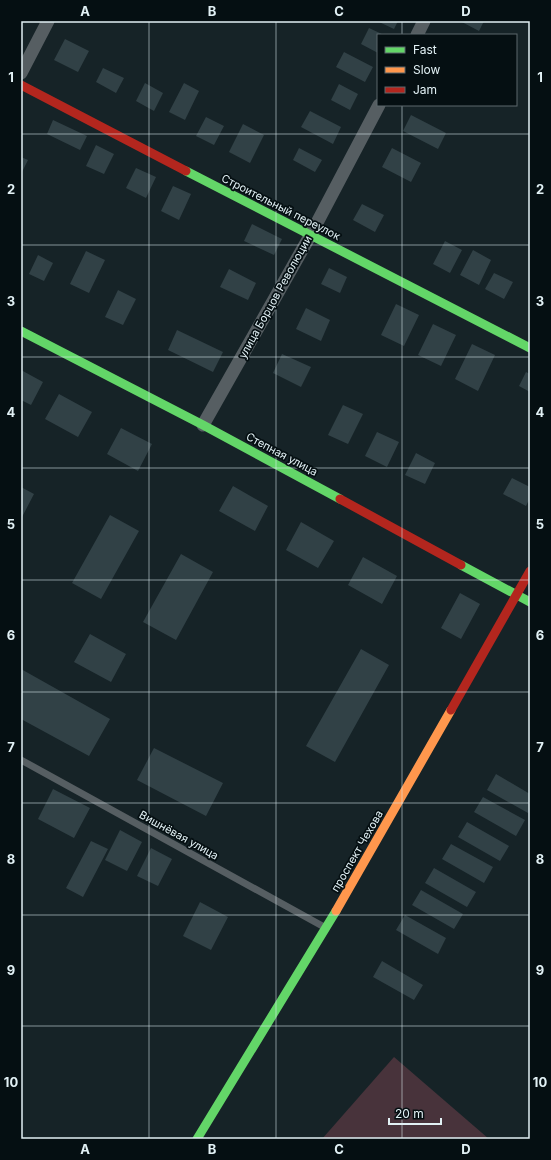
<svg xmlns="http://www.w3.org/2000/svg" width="551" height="1160" font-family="Inter,sans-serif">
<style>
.green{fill:#48333b}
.building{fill:#314146}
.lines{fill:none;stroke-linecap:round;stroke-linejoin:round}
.lane{stroke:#565e62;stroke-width:7}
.street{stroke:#565e62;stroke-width:13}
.fast{stroke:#63d668;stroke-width:9}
.slow{stroke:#ff974d;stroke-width:9}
.jam{stroke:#b3261e;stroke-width:9}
.grid{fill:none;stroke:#e2f1f5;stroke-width:1;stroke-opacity:0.55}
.labels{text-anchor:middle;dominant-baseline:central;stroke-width:3.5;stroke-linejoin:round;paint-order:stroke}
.street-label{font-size:11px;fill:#e2f1f5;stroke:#050f12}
.neatline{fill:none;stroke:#e2f1f5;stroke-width:1.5}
.grid-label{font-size:13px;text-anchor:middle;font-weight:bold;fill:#e2f1f5}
</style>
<rect width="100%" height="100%" fill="#162327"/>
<path class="green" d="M394 1057 489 1139H322Z"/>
<path class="building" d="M377 21H398L394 29Z
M460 21H484L479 31Z
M369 28 384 35H378V53L361 44Z
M65 39 89 51 78 72 54 60Z
M344 52 373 67 365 82 336 67Z
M103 68 124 78 116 93 96 82Z
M145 83 163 93 154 111 136 101Z
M184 83 199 91 185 120 169 112Z
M339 84 358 94 350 110 331 100Z
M310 111 341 127 333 144 301 127Z
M411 115 446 133 438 149 403 131Z
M206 117 224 126 214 145 196 136Z
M53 120 87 136 80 150 47 134Z
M243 124 264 135 250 163 229 152Z
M96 145 114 154 104 174 86 166Z
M299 148 322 160 315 172 293 160Z
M392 148 421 163 411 182 382 167Z
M21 157 28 160 21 174Z
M136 168 156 177 146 198 126 188Z
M173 186 191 194 179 220 161 211Z
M362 204 384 215 375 232 353 220Z
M252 224 282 239 274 255 244 241Z
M445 241 462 250 450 273 433 264Z
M473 250 491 260 479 285 460 275Z
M86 251 105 260 89 293 70 284Z
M38 255 53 263 44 281 29 274Z
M329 268 347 277 340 293 321 284Z
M229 269 256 283 248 300 220 287Z
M494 273 513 282 504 299 485 289Z
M118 290 136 299 123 325 105 317Z
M396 304 419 315 404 346 381 335Z
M306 308 330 320 321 341 296 329Z
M433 324 456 335 441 366 418 355Z
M177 330 223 352 213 372 168 350Z
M472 344 495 355 478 391 455 379Z
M282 354 311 367 301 387 273 373Z
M21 370 43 382 31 405 21 400Z
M526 372 530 374V392L519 386Z
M59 394 92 412 78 437 45 419Z
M343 405 363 414 348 444 328 435Z
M121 428 152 444 138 471 107 454Z
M377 432 399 442 387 467 365 456Z
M416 453 435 463 425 484 405 475Z
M512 478 530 487V498L526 506 503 494Z
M233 486 268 506 255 531 219 511Z
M21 487 34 494 21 519Z
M110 515 139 531 101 599 72 583Z
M301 522 334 541 318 568 286 550Z
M181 554 213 572 176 640 143 622Z
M363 557 397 576 382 604 348 585Z
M460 593 480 604 461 639 441 628Z
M90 634 126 654 111 682 74 662Z
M361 649 389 665 335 762 306 746Z
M21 669 110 719 89 756 21 719Z
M154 748 223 783 206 816 137 780Z
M496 774 530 794V810L528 813 487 790Z
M53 789 90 808 74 838 38 819Z
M483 797 525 820 516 836 474 812Z
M467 822 509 846 500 861 458 837Z
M120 830 142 842 127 871 105 860Z
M91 841 108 849 83 897 66 888Z
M451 844 493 867 484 883 442 859Z
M151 848 172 859 158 886 137 876Z
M434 868 476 892 467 907 425 883Z
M421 890 463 914 454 929 412 905Z
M200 902 228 917 211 950 183 936Z
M405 915 446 938 438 954 396 930Z
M382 961 423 985 414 1000 373 977Z"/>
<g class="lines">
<path class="lane" d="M21 760 326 928"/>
<path class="street" d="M417 35 424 21
M21 73 48 21
M203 425 310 236 379 105"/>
<path class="fast" d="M186 171 530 348
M21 331 203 425 340 499
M461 565 530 602
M197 1139 336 911"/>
<path class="slow" d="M336 911 451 710"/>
<path class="jam" d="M21 85 186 171
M340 499 461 565
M451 710 530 571"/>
</g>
<path class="grid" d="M149 21V1139M276 21V1139M402 21V35M402 105V1139M21 134H530M21 245H530M21 357H530M21 468H530M21 580H530M21 692H530M21 803H530M21 915H530M21 1026H530"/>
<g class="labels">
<g class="street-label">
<text transform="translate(281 207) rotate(27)">Строительный переулок</text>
<text transform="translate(275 297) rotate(-61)">улица Борцов Революции</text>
<text transform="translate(282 454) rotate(28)">Степная улица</text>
<text transform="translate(179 835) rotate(29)">Вишнёвая улица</text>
<text transform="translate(357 851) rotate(-60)">проспект Чехова</text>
</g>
</g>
<rect width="551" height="1160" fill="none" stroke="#050f12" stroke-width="44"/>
<rect x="377" y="34" width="140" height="72" fill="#050f12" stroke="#5d696d"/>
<rect x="385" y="47" width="20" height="6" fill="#63d668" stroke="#5d696d"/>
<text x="413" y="54" font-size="12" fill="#e2f1f5">Fast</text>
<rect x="385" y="67" width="20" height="6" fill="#ff974d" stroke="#5d696d"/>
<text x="413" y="74" font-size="12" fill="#e2f1f5">Slow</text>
<rect x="385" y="87" width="20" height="6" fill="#b3261e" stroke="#5d696d"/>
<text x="413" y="94" font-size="12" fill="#e2f1f5">Jam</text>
<path d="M389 1118v6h52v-6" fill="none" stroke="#e2f1f5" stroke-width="2"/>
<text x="395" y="1118" font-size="12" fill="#e2f1f5" stroke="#050f12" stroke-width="3" paint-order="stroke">20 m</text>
<rect x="22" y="22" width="507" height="1116" class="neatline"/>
<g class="grid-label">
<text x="85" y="16">A</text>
<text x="212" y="16">B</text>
<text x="339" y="16">C</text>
<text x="466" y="16">D</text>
<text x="11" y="82">1</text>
<text x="540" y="82">1</text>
<text x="11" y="194">2</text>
<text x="540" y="194">2</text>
<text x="11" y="306">3</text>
<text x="540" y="306">3</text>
<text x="11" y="417">4</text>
<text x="540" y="417">4</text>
<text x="11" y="529">5</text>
<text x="540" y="529">5</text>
<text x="11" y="640">6</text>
<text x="540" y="640">6</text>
<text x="11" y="752">7</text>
<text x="540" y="752">7</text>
<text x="11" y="864">8</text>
<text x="540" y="864">8</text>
<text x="11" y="975">9</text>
<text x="540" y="975">9</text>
<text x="11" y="1087">10</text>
<text x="540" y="1087">10</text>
<text x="85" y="1154">A</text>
<text x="212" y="1154">B</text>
<text x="339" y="1154">C</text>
<text x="466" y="1154">D</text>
</g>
</svg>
